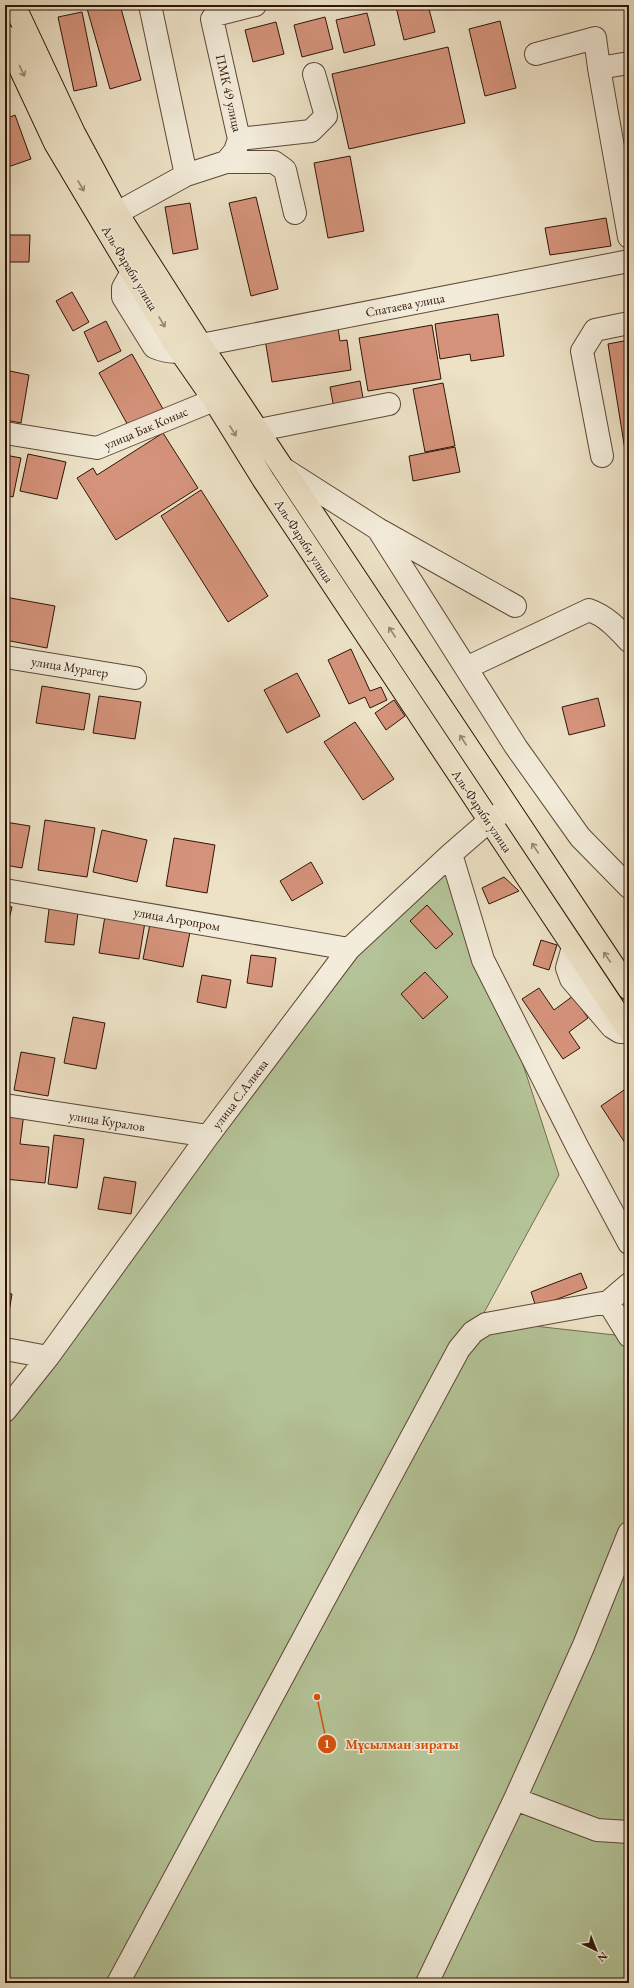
<svg xmlns="http://www.w3.org/2000/svg" width="634" height="1988" font-family="'EB Garamond',serif">
<style>
.green{fill:#b4c498;stroke:#716c50}
.building{fill:#d5937b;stroke:#2e1508}
.lines{fill:none;stroke-linecap:round;stroke-linejoin:round}
.minor-casing{stroke:#5e4838;stroke-width:24}
.major-casing{stroke:#2e1508;stroke-width:24}
.minor{stroke:#f3ecda;stroke-width:22}
.major{stroke:#ede2c6;stroke-width:22}
.oneway{stroke:#978670}
.labels{text-anchor:middle;dominant-baseline:central;stroke-width:3;stroke-linejoin:round;paint-order:stroke}
.street-label{font-size:13px;fill:#2e1508;stroke:#f3ecda}
.leader{fill:none;stroke:#d5520c;stroke-width:1.5}
.callout-dot{fill:#d5520c;stroke:#f3ecda;stroke-width:1.5}
.mark-label{font-size:12px;text-anchor:middle;font-weight:bold;fill:#fff}
.callout-label{font-size:14px;text-anchor:middle;font-weight:bold;fill:#d5520c;stroke:#f3ecda;stroke-width:3;stroke-linejoin:round;paint-order:stroke}
</style>
<rect width="100%" height="100%" fill="#ede2c6"/>
<filter id="stains"><feTurbulence type="fractalNoise" baseFrequency=".005" numOctaves="4"/><feColorMatrix values="0 0 0 0 .2 0 0 0 0 .09 0 0 0 0 .02 0 0 0 .5 -.17"/></filter>
<radialGradient id="worn" r=".72"><stop offset=".6" stop-color="#630" stop-opacity="0"/><stop offset="1" stop-color="#630" stop-opacity=".3"/></radialGradient>
<path class="green" d="M452 846 559 1175 480 1320 624 1336 629 1347V1983H5V1410L349 949Z"/>
<path class="building" d="M86 5H120L141 80 110 89Z
M405 5H428L435 32 404 40 396 7Z
M456 5H471L457 9Z
M82 12 97 86 74 91 58 17Z
M367 13 375 45 344 53 336 20Z
M325 17 333 49 302 57 294 25Z
M500 21 516 88 485 96 469 29Z
M276 22 284 54 253 62 245 30Z
M448 47 465 123 349 149 332 74Z
M15 115 31 159 8 167 5 159V119Z
M350 156 364 231 328 238 314 163Z
M256 197 278 289 251 296 229 203Z
M190 203 198 249 173 254 165 207Z
M606 218 611 246 550 255 545 228Z
M5 235H30L29 262H5Z
M72 292 89 322 73 331 56 301Z
M498 314 504 356 471 361 470 354 440 359 435 324Z
M106 321 121 351 98 362 84 332Z
M432 325 441 379 368 391 359 338Z
M338 328 340 341 347 340 351 370 272 382 265 339Z
M629 340V475L608 344Z
M132 354 163 409 130 429 99 373Z
M5 370 29 375 21 423 5 420Z
M360 381 365 409 335 414 330 387Z
M443 383 455 446 425 452 413 389Z
M163 433 198 488 116 540 77 478 93 468 97 475Z
M455 447 460 472 413 481 409 456Z
M28 454 66 462 57 499 20 491Z
M5 455 21 458 13 497 5 495Z
M201 490 268 596 228 622 161 516Z
M5 597 55 606 47 648 5 640Z
M351 649 370 691 381 687 387 700 370 708 365 697 349 704 328 660Z
M297 673 320 716 287 733 264 690Z
M42 686 90 694 84 730 36 723Z
M99 696 141 702 135 739 93 733Z
M598 698 605 726 569 735 562 707Z
M394 700 405 716 386 730 375 713Z
M355 722 394 779 363 800 324 742Z
M45 820 95 828 87 877 38 870Z
M5 822 30 826 22 868 5 865Z
M102 830 147 840 137 882 93 872Z
M174 838 215 845 207 893 166 886Z
M311 862 323 883 292 901 280 881Z
M504 877 519 891 489 904 482 888Z
M5 905 12 907 5 936Z
M427 905 453 934 436 949 410 921Z
M49 909 78 912 74 945 45 942Z
M105 916 145 922 139 959 99 953Z
M150 924 190 932 183 967 143 959Z
M541 940 557 945 549 970 533 965Z
M251 955 276 958 272 987 247 983Z
M425 972 448 997 423 1019 401 994Z
M202 975 231 980 226 1008 197 1002Z
M539 988 554 1010 573 996 588 1018 569 1032 580 1048 563 1059 522 999Z
M73 1017 105 1023 96 1069 64 1063Z
M21 1052 55 1058 48 1096 14 1090Z
M624 1090 629 1098V1145L627 1146 601 1106Z
M5 1110 24 1113 20 1144 49 1147 45 1183 5 1179Z
M54 1135 84 1139 77 1188 48 1184Z
M104 1177 136 1182 131 1214 98 1209Z
M581 1273 587 1288 536 1307 531 1292Z
M5 1293 12 1294 9 1312 5 1311Z"/>
<g class="lines">
<g class="minor-casing">
<path id="minor" d="M150 5 186 175
M536 54 595 38 599 68 629 237
M599 68 629 63
M239 139 311 131 326 116 314 74
M226 162H274L285 170 295 213
M117 213 186 175 226 162 235 151 239 139 212 19 215 15 255 5
M132 272 123 288V297L154 347C173 355 183 352 201 345L629 261
M259 430 389 404
M5 433 97 448 214 400
M602 456 582 351 595 330 629 323
M284 469 378 529 515 606
M378 529 516 747 580 837 629 887
M5 657 135 678
M466 668 589 610C606 616 617 628 629 641
M451 854 483 960 578 1148 629 1243
M5 890 349 949
M573 947 567 968 571 979 612 1027 620 1032H629
M5 1105 208 1136
M608 1302 629 1336
M5 1349 48 1357
M5 1411 48 1357 208 1136 349 949 451 854 489 821 506 810
M515 1799 597 1830 629 1832
M118 1983 459 1349 473 1332 486 1324 608 1302 629 1284
M427 1983 515 1799 584 1645 629 1533"/>
</g>
<g class="major-casing">
<path id="major" d="M14 5 74 133 117 213 201 345 629 989
M5 36 55 143 173 341 214 400 263 479 629 1031"/>
</g>
<use href="#minor" class="minor"/>
<use href="#major" class="major"/>
</g>
<defs><path id="oneway-shaft" d="M-6 0H5M1.5-3L5.5 0L1.5 3" fill="none" stroke-width="1.6" stroke-linecap="round" stroke-linejoin="round"/></defs>
<g class="oneway">
<use href="#oneway-shaft" transform="translate(22 71) rotate(65)"/>
<use href="#oneway-shaft" transform="translate(81 186) rotate(59)"/>
<use href="#oneway-shaft" transform="translate(162 322) rotate(59)"/>
<use href="#oneway-shaft" transform="translate(233 431) rotate(58)"/>
<use href="#oneway-shaft" transform="translate(392 632) rotate(-123)"/>
<use href="#oneway-shaft" transform="translate(463 740) rotate(-123)"/>
<use href="#oneway-shaft" transform="translate(535 848) rotate(-124)"/>
<use href="#oneway-shaft" transform="translate(607 957) rotate(-124)"/>
</g>
<g class="labels">
<g class="street-label">
<text transform="translate(229 93) rotate(77)">ПМК 49 улица</text>
<text transform="translate(130 268) rotate(59)">Аль-Фараби улица</text>
<text transform="translate(405 305) rotate(-11)">Спатаева улица</text>
<text transform="translate(146 428) rotate(-23)">улица Бак Коныс</text>
<text transform="translate(304 541) rotate(57)">Аль-Фараби улица</text>
<text transform="translate(70 667) rotate(9)">улица Мурагер</text>
<text transform="translate(482 811) rotate(56)">Аль-Фараби улица</text>
<text transform="translate(177 919) rotate(10)">улица Агропром</text>
<text transform="translate(240 1094) rotate(-53)">улица С.Алиева</text>
<text transform="translate(107 1121) rotate(9)">улица Куралов</text>
</g>
</g>
<path class="leader" d="M317 1697L327 1744"/>
<g class="callout-dot">
<circle cx="317" cy="1697" r="4"/>
<circle cx="327" cy="1744" r="10"/>
</g>
<g class="mark-label">
<text x="327" y="1748">1</text>
</g>
<g class="callout-label">
<text x="402" y="1749">Мұсылман зираты</text>
</g>
<rect width="634" height="1988" fill="none" stroke="#ede2c6" stroke-width="20"/>
<rect x="6" y="6" width="622" height="1976" fill="none" stroke="#2e1508" stroke-width="2"/>
<rect x="10" y="10" width="614" height="1968" fill="none" stroke="#2e1508"/>
<g transform="translate(596 1950) rotate(137)" stroke="#f3ecda" stroke-width="3" paint-order="stroke">
<path d="M0-3L7 15L0 10L-7 15Z" fill="#2e1508"/>
<text y="-6" font-size="11" font-weight="bold" text-anchor="middle" fill="#2e1508">N</text>
</g>
<rect width="100%" height="100%" filter="url(#stains)"/>
<rect width="100%" height="100%" fill="url(#worn)"/>
</svg>
